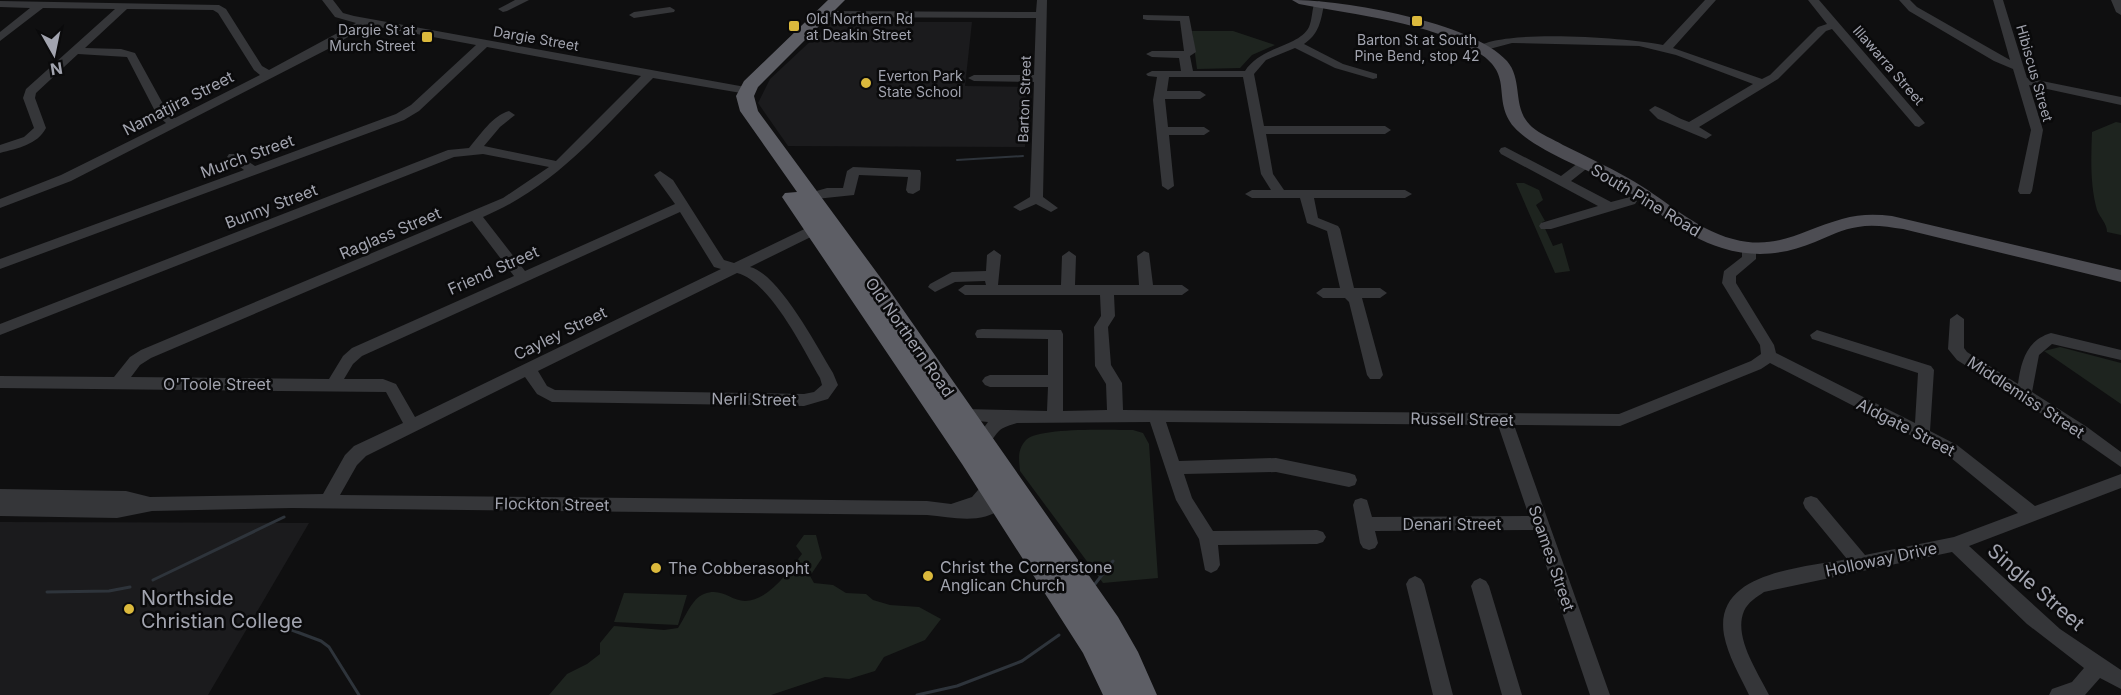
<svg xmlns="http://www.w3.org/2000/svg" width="2121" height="695" font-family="Inter,sans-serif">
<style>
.built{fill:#1b1b1d}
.green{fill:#1e241f}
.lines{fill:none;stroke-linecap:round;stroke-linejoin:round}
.stream-far1{stroke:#2e343b;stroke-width:2}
.stream{stroke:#2e343b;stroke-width:3}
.minor{fill:#353639;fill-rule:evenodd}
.major{fill:#4d4d53;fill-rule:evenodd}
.highway{fill:#5d5e65;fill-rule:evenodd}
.poi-dot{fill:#dbb93c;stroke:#0a0a0b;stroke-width:2}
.labels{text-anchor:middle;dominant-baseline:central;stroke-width:5;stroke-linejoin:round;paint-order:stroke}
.far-poi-label{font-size:14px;fill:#a2a4af;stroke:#0a0a0b;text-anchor:start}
.far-street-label{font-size:14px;fill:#a2a4af;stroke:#0a0a0b}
.street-label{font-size:16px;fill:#a2a4af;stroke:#0a0a0b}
.poi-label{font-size:16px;fill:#a2a4af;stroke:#0a0a0b;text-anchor:start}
.near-street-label{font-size:20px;fill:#a2a4af;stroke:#0a0a0b}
.near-poi-label{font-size:20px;fill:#a2a4af;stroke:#0a0a0b;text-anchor:start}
</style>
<rect width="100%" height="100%" fill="#0f0f10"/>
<path class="built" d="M831 22H972L965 86 1027 87 1025 147 788 146 758 103 770 79Z
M0 522 309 523 208 695H0Z"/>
<path class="green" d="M1192 31H1233L1275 45 1252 55 1240 68 1197 69Z
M2116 122 2121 123V235L2107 232C2107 223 2100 218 2097 210 2090 185 2091 158 2092 132Z
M1516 183H1524L1539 190 1543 200 1536 205 1545 221 1542 222 1553 246 1562 243 1570 271 1555 273Z
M2060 347 2121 363V404L2044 351Z
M1133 430 1143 433 1149 444 1158 578 1103 583 1020 471C1019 459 1017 450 1026 440 1038 427 1112 430 1133 430Z
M804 535H816L822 558 810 576 814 583 833 585 846 593 866 594 873 600 890 605 919 607 941 619 925 640 884 657 875 671 849 679 825 677 771 695H549L567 674 587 664 600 654V643L614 626 664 630 678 628C685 618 692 598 704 594 722 587 731 601 745 601 768 601 789 571 802 554L796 546Z
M624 593 687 595 678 625 614 622Z"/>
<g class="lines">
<path class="stream-far1" d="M957 160 1023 156"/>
<path class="stream" d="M153 580 284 517
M1095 584 1113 561
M47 592 109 591 130 587
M265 620 321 641 329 647 359 695
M917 695 957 686 1022 661 1059 635"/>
<path class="minor" d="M322 0H333L343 13 354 16 751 88V92L747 94 653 78C598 133 556 186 483 217L525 271 675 204 654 175 660 171 673 180 724 260 734 263 819 222H829L831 225 829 228 750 267C779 274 817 347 833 373L838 385 828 399 804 406 552 402 537 394 525 377 366 456 357 465 340 495 927 501 951 504 972 497 984 483 990 481 996 483 997 490 1004 487 1010 489 1012 494C995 528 958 518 927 515L292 508 152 511 117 518 0 516V489L126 491 150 497 323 494 345 455 354 446 403 423 386 392 0 388V376L114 377 130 357 141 350 503 198 549 167 483 154 454 157 0 335V324L448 150 469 148C481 134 492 116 509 111L515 115 500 127 484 146 556 161 641 76 487 47 419 111 404 120 0 269V259L244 170 227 157 229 154H237L255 166 396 114 411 105 476 45 368 25 328 49 71 181 0 208V199L61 175 166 123 157 115 127 57 78 54 36 93 35 98 46 128C37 145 18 148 0 153V145L24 137 34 128 23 98 26 89 115 9 43 8 0 41V32L30 8 0 7V1L219 5 226 9 262 66 269 70 356 23 335 17ZM127 9 213 10 218 13 254 70 260 75 175 118 168 113 135 53 121 49 85 48ZM680 212 714 267 721 269 415 417 396 384 383 379H344L353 364 362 356ZM472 221 514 276 352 348 343 356 329 379 131 377 140 365 151 358ZM737 273C770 281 803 349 820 378L822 385 814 392 804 394 555 390 547 386 538 371Z
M515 0H529L507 11 503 12 498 9Z
M1037 0H1047L1043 197 1058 208 1051 212 1036 204 1020 211 1013 207 1030 197 1034 82 974 81 968 78 974 75H1034L1036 18 825 17 820 14 825 11 1036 12Z
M1705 0H1716L1673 48 1762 79 1770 75 1818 27 1827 24 1808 0H1819L1925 123 1919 127 1915 126 1832 29 1826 31 1778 79 1699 127 1712 135 1706 139 1658 119 1649 110 1655 106C1666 110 1677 118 1689 122L1753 84 1676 55 1639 46 1512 43 1482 51 1476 48C1500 28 1631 38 1663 45Z
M1899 0H1910L1917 7 2010 60 1993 0H2003L2027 78 2121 97V105L2029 85 2043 130 2032 191 2030 194H2020L2018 191 2031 130 2013 69 1994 61 1909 11Z
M2111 0H2121V15L2116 12Z
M1319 1 1324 4C1321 21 1319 34 1304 44L1343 64 1377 74V78L1373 79 1335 68 1295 48 1266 60 1254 74 1264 126H1385L1391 130 1385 134H1266L1273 174 1284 190H1405L1412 194 1405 198H1314L1318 218 1338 226 1340 229 1354 288H1380L1387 293 1380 298H1362L1383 375 1380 379H1370L1367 375 1349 302 1345 298H1323L1316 293 1323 288H1340L1327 231 1307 223 1300 198H1252L1245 194 1252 190H1271L1261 174 1243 77H1169L1167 91H1200L1206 95 1200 99H1165L1168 127H1204L1210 131 1204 135H1169L1174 186 1168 190 1162 186 1153 100 1157 77 1148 76 1146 74 1152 71H1181L1179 58 1152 57 1146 54 1152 51H1184L1180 21 1147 20 1143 19V15L1189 16 1196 52 1190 56 1193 71H1245C1261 46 1299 47 1309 27 1312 20 1312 11 1314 4Z
M670 7 675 10 674 12 634 18 629 15 634 12Z
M1505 147 1561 176 1582 160H1590L1592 163 1590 166 1571 181 1611 202 1630 197 1637 201 1635 204 1551 229H1541L1539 226 1541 223 1598 206 1501 154 1499 151 1501 148Z
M853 167 920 170 921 173 920 190 913 194 908 193 906 190 908 177 859 175 854 195 806 200 804 197 806 194 827 188H843L847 171Z
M1749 244 1756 249V259L1736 276V283L1774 345 1776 353 1915 423 1918 373 1812 339 1810 335 1817 330 1931 366 1934 370 1930 431 1957 445 2035 506 2121 474V488L1969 546 2060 629 2121 670V689L2100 678 2085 695H2049L2052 689 2072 682 2084 668 2027 624 1952 552 1764 592C1757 597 1748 602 1744 611 1733 637 1758 672 1769 695H1749C1740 676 1728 656 1724 635 1713 571 1804 568 1847 559L1805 508 1803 503 1805 498 1811 496 1817 498 1865 555 1954 537 2018 513 1945 453 1770 363 1761 369 1620 426 1514 425 1610 695H1590L1534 530 1375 531 1378 543 1375 548 1369 550 1363 548 1360 543 1353 505 1355 500 1361 498 1367 500 1372 517 1529 516 1498 425 1166 422 1179 461 1276 458 1349 473 1355 475 1357 480 1355 485 1349 487 1276 472 1184 474 1192 498 1213 531 1317 530 1323 532 1326 537 1323 542 1317 544 1218 545 1220 565 1217 570 1211 573 1205 570 1199 539 1176 500 1150 422 1017 423C1011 425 1003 427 999 431 991 439 989 450 976 445L974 441 988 422 958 419 956 415 958 411 964 409 1047 411 1048 387H990L985 385 982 381 985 377 990 375H1048V339L977 338 975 334 977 330 982 329 1061 330 1063 334V411L1107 410 1106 384 1095 366 1094 327 1101 316 1100 295H965L958 290 965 285H986L985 281 955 282 935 292 928 287 930 284 952 272 986 271 987 255 994 250 1001 255 998 285H1061L1062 256 1069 251 1076 256 1075 285H1139L1137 256 1144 251 1149 253 1153 285H1182L1189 290 1182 295H1114L1115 316 1108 327 1111 365 1122 383 1123 410 1619 414 1751 361 1761 354 1760 345 1722 283 1724 271 1742 257V249Z
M1957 314 1964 319V348L1967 352 2018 384C2021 361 2027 340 2051 333L2121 350V360L2052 344 2039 355 2032 392 2087 427 2121 452V467L2075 435 1957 360 1948 349 1950 319Z
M1415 576 1421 579 1424 584 1453 695H1433L1406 584 1409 579Z
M1480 578 1486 581 1489 586 1522 695H1502L1471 586 1474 581Z"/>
<path class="major" d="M1292 0C1343 0 1473 22 1507 61 1524 81 1511 108 1532 127 1540 134 1553 139 1563 145 1585 156 1607 166 1628 178 1663 197 1694 229 1733 239 1777 251 1802 230 1842 219 1859 214 1875 214 1892 216L2121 270V282L1903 229C1888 227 1873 224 1858 227 1843 229 1829 236 1815 242 1784 255 1754 258 1722 248 1682 236 1652 205 1617 185 1589 170 1533 149 1514 127 1491 99 1515 76 1479 53 1430 22 1355 15 1299 4Z"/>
<path class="highway" d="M828 0H845L758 87 754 96 758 111 883 281 1118 617 1138 652 1157 695H1103L1083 653 962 464 782 197 785 193 797 192 740 111 736 96 744 81Z"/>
</g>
<g class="poi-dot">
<rect x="1411" y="15" width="12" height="12" rx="3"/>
<rect x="788" y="20" width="12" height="12" rx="3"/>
<rect x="421" y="31" width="12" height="12" rx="3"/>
<circle cx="866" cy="83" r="6"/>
<circle cx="656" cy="568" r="6"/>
<circle cx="928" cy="576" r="6"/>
<circle cx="129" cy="609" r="6"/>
</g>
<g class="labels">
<g class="far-poi-label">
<text x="806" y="18">Old Northern Rd<tspan x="806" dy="16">at Deakin Street</tspan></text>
<text x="415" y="29" text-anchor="end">Dargie St at<tspan x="415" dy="16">Murch Street</tspan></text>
<text x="1417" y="39" text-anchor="middle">Barton St at South<tspan x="1417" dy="16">Pine Bend, stop 42</tspan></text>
<text x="878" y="75">Everton Park<tspan x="878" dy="16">State School</tspan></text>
</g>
<g class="far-street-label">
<text transform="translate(536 38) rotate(10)">Dargie Street</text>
<text transform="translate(1889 65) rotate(49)">Illawarra Street</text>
<text transform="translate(2035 73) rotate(74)">Hibiscus Street</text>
<text transform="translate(1024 99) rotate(-88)">Barton Street</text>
</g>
<g class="street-label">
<text transform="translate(178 103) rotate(-27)">Namatjira Street</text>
<text transform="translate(247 156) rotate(-20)">Murch Street</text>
<text transform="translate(1646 200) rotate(31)">South Pine Road</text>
<text transform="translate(271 206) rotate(-21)">Bunny Street</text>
<text transform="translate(390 233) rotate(-23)">Raglass Street</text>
<text transform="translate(493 270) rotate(-24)">Friend Street</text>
<text transform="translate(560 333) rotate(-26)">Cayley Street</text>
<text transform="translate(910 337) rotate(55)">Old Northern Road</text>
<text x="217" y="384">O'Toole Street</text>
<text transform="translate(2026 397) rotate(33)">Middlemiss Street</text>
<text transform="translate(754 399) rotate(1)">Nerli Street</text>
<text transform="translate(1462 419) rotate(1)">Russell Street</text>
<text transform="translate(1906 427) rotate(27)">Aldgate Street</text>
<text transform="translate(552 504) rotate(1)">Flockton Street</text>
<text x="1452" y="524">Denari Street</text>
<text transform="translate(1552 558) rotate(71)">Soames Street</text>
<text transform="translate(1881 559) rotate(-12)">Holloway Drive</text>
</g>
<g class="poi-label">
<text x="940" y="567">Christ the Cornerstone<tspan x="940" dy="18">Anglican Church</tspan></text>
<text x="668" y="568">The Cobberasopht</text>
</g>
<g class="near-street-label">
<text transform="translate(2036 587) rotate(41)">Single Street</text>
</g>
<g class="near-poi-label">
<text x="141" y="598">Northside<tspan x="141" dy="23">Christian College</tspan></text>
</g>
</g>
<g transform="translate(54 54) rotate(171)" stroke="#0a0a0b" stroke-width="4.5" paint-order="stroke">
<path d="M0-4.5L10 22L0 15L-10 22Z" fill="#a2a4af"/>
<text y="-9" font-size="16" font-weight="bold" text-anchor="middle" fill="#a2a4af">N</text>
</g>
</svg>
